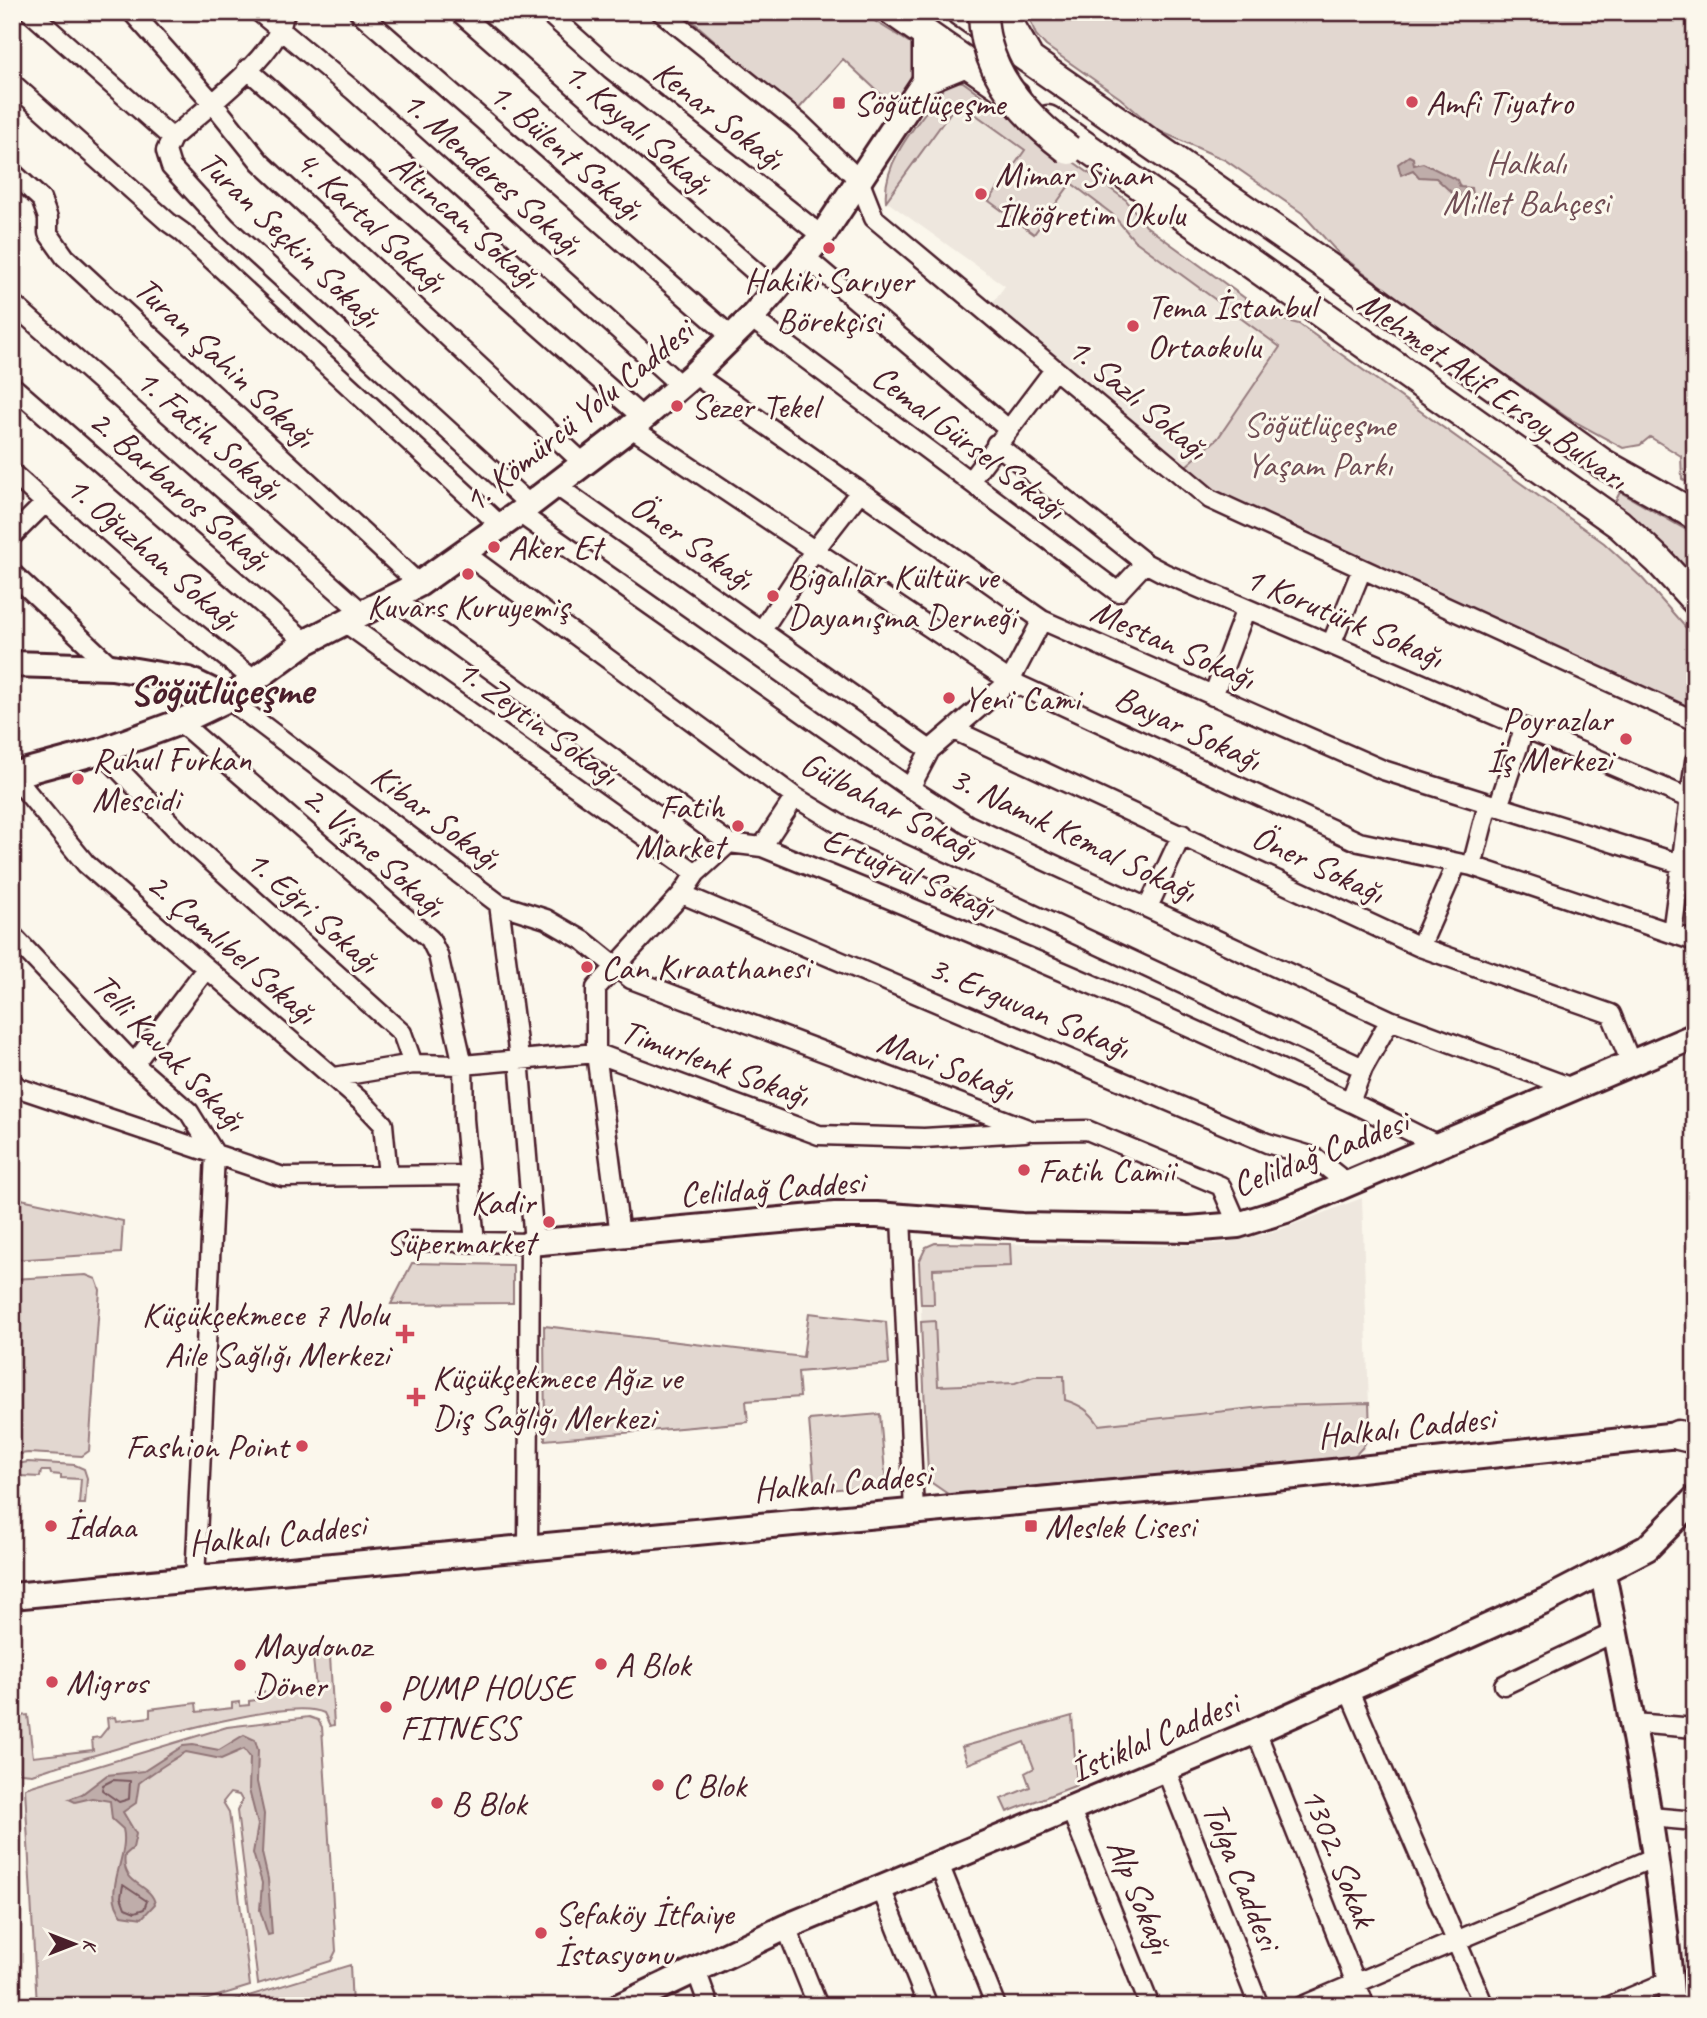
<svg xmlns="http://www.w3.org/2000/svg" width="1707" height="2018" font-family="Caveat,sans-serif">
<style>
.built{fill:#eee7de}
.green{fill:#e2d7d0;stroke:#967b7e;stroke-width:2}
.water{fill:#bfadaa;stroke:#907477;stroke-width:2}
.lines{fill:none;stroke-linecap:round;stroke-linejoin:round}
.shore{stroke:#79585e;stroke-width:2}
.street-casing{stroke:#4a1f2b;stroke-width:23}
.secondary-casing{stroke:#4a1f2b;stroke-width:30}
.primary-casing{stroke:#4a1f2b;stroke-width:33}
.street{stroke:#fbf7ec;stroke-width:18}
.secondary{stroke:#fbf7ec;stroke-width:24}
.primary{stroke:#fbf7ec;stroke-width:28}
.primary-bridge-casing{stroke:#4a1f2b;stroke-width:33;stroke-linecap:butt}
.primary-bridge{stroke:#fbf7ec;stroke-width:28}
.poi-dot{fill:#d1495b;stroke:#fbf7ec;stroke-width:2.5}
.labels{text-anchor:middle;dominant-baseline:central;stroke-width:6;stroke-linejoin:round;paint-order:stroke}
.poi-label{font-size:35px;fill:#4a1f2b;stroke:#fbf7ec;text-anchor:start}
.street-label{font-size:35px;fill:#4a1f2b;stroke:#fbf7ec}
.park-label{font-size:35px;fill:#704d54;stroke:#fbf7ec}
.district-label{font-size:42px;font-weight:bold;fill:#4a1f2b;stroke:#fbf7ec}
</style>
<rect width="100%" height="100%" fill="#fbf7ec"/>
<filter id="ink" filterUnits="userSpaceOnUse"><feTurbulence type="fractalNoise" baseFrequency=".0143" numOctaves="2"/><feDisplacementMap in="SourceGraphic" scale="14" xChannelSelector="R" yChannelSelector="G"/><feConvolveMatrix kernelMatrix="1 2 1 2 8 2 1 2 1" color-interpolation-filters="sRGB"/></filter>
<g filter="url(#ink)">
<path class="built" d="M957 101 1112 214 1134 240 1280 347 1218 438 1185 467 990 306 1005 286 886 201Z
M1362 1198 1370 1435 1364 1450 948 1494 932 1483 928 1474 919 1262 926 1247 935 1243 1174 1246 1224 1243 1274 1232Z"/>
<path class="green" d="M682 12H860L915 46C916 67 915 91 892 101L886 99 843 59 796 112Z
M1027 12H1695V487L1682 479 1681 456 1650 437 1640 445 1623 448 1568 418 1441 330 1339 254 1302 213 1225 160 1157 130 1120 98 1046 46 1036 35Z
M957 81 963 82 1126 200 1146 226 1271 317 1299 324 1604 543 1642 578 1695 638V714L1215 491 1185 467 1218 438 1280 347 1134 240 1112 214 1071 183 1034 234 989 201 1025 150 958 102 886 201C882 158 923 118 946 85Z
M1620 492 1695 535V579L1615 502Z
M12 1197 123 1221 121 1253 12 1260Z
M935 1243 1010 1244 1011 1266 933 1269 934 1304H921L919 1262 926 1247Z
M412 1263 513 1265V1303L391 1304Z
M86 1275 96 1279 100 1290 89 1451 82 1456 28 1453 12 1455V1279Z
M809 1313 886 1322 889 1364 798 1372 800 1397 746 1401 748 1422 545 1440 544 1326 803 1357Z
M935 1321 938 1386 1015 1383 1034 1376H1064L1065 1400C1081 1405 1090 1411 1099 1425L1271 1406 1369 1403C1370 1427 1372 1444 1351 1458L948 1494 932 1483 928 1474 921 1322Z
M880 1414 886 1485 815 1491 809 1420Z
M28 1462 75 1465 84 1469 87 1478 85 1504H79L81 1479 61 1478V1475L51 1474 50 1471H41L40 1477 21 1476 20 1494 12 1493V1465Z
M330 1656 334 1725 330 1726 324 1713C283 1693 84 1759 32 1774L21 1773 15 1765 12 1717 28 1715 33 1757 93 1750 92 1738 100 1737 108 1727 107 1718 115 1717 116 1721 150 1717V1709L196 1703 197 1712 232 1708V1703L240 1702V1706L249 1705V1701L257 1700 256 1692 264 1691 265 1695 274 1694V1690L281 1689 282 1693 316 1689 313 1658Z
M1072 1716 1077 1785 1007 1812 1001 1799 1030 1787 1025 1773 1034 1768 1024 1742 968 1764 962 1747Z
M309 1717 318 1720 322 1727 336 1951 331 1961 258 1984 237 1811 242 1800 239 1795 230 1793 223 1802 229 1812 250 1986 185 2006H37L25 1788 227 1727Z
M350 1965 352 2006H216Z"/>
<path class="water" d="M1409 156 1413 158 1414 165 1423 163 1457 180 1460 187 1471 188 1474 207 1468 208 1457 192 1452 193 1436 178 1419 177 1413 170 1401 175 1398 164Z
M244 1735 255 1740 258 1750 257 1782 264 1814 262 1853 268 1879 272 1934 268 1935 260 1910 262 1883 253 1853 258 1825 249 1790 250 1757 244 1749 221 1759 186 1752C169 1762 154 1771 139 1783L136 1803 123 1812 136 1834 133 1848 125 1855C120 1886 152 1883 155 1904L142 1918 122 1915C101 1892 130 1857 123 1829L112 1819 110 1801 92 1798 75 1802 69 1799 82 1794 107 1775 144 1771 183 1746 193 1745 219 1750Z"/>
<g class="lines">
<path class="shore" d="M113 1780 130 1781 129 1799 119 1802 102 1790 103 1785Z
M123 1885 147 1901 144 1909 135 1912 125 1908 121 1897Z"/>
<g class="street-casing">
<path id="street" d="M30 12 172 138 166 151 171 167 227 228 530 505
M132 12 212 102 260 162 582 462
M259 12 354 91 681 386
M359 12 732 337
M459 12 776 290
M547 12 611 69 822 236
M661 12 801 124 859 180 874 218 1210 499 1695 721
M247 69 643 418
M12 83 168 222 182 232 501 526
M172 138C206 108 256 71 279 32 283 25 281 19 286 12
M12 172 41 199 48 218V233L65 257 419 584
M804 256 1007 428
M12 303 363 613
M751 318 1118 592 1145 563
M694 374 1042 620 1383 770 1681 864
M12 386 306 642
M630 427 1010 681 1359 842 1472 866 1695 941
M996 444 1145 563 1164 573 1695 801
M12 473 146 593 254 680
M970 481 1054 370
M554 484 930 750
M519 513 910 788 968 825 1390 1020 1572 1088
M12 536 45 503
M463 552 795 797 841 825 1363 1068
M12 573 112 667
M394 599 729 843 762 847C990 939 1218 1035 1438 1145
M344 622 696 873
M762 630 814 551 859 493
M1331 645 1362 569
M1213 696 1246 609
M228 699 499 904 546 919 584 941 631 979 1033 1131 1087 1130 1221 1186 1238 1225
M180 722 430 939 438 955 463 1065 464 1119 475 1243
M956 731 1420 947 1611 1014 1631 1063
M101 751 181 834 402 1033 413 1064
M13 775 86 864 364 1104 383 1124 388 1176
M910 788 930 750 1010 681 1042 620
M1498 807 1524 729
M762 847 795 797
M1472 866 1488 804
M682 894 1267 1143 1314 1157 1348 1184
M499 904 519 1058 534 1243
M1148 907 1182 834
M1672 933 1695 761
M12 935 134 1064 189 1112 215 1154 283 1177 468 1175
M1420 947 1457 863
M134 1064 206 969
M335 1077 413 1064 463 1065 596 1053 819 1135 924 1138 1025 1132
M12 1082 19 1088 215 1154 195 1580
M1350 1102 1363 1068 1390 1020
M901 1217 914 1512
M620 1235 596 1053V988L682 894 696 873 729 843
M411 1241 530 1243 528 1547
M1504 1685 1615 1632
M1349 1691 1484 2006
M1634 1723 1695 1728
M1256 1731 1365 2006
M1166 1770 1259 2006
M1071 1810 1150 2006
M1650 1817 1695 1821
M939 1864 996 2006
M881 1888 928 2006
M786 1927 818 2006
M696 1970 709 2006
M1672 2002 1695 2003
M1302 2006 1655 1857
M1610 2006 1669 1981"/>
</g>
<g class="secondary-casing">
<path id="secondary" d="M12 664 112 667 189 680 228 699
M12 775 101 751 180 722 228 699 306 642 419 584 519 513 643 418 694 374 751 318 822 236 927 78
M530 1243 835 1215H877L1022 1226 1189 1229 1238 1225 1286 1210 1695 1036
M1603 1574C1632 1718 1661 1858 1672 2006
M12 1596 1295 1476 1678 1435
M620 2006 786 1927 1256 1731 1545 1601 1647 1548 1695 1499"/>
</g>
<g class="primary-casing">
<path id="primary" d="M894 12 1015 96
M961 12 1328 267 1602 463 1695 515
M1009 12 1011 27 1027 55
M927 35V78L966 62
M1048 120 1619 524 1659 561 1695 600
M1678 1435 1695 1439"/>
</g>
<use href="#street" class="street"/>
<use href="#secondary" class="secondary"/>
<use href="#primary" class="primary"/>
<g class="primary-bridge-casing">
<path id="primary-bridge" d="M983 12C983 72 1025 117 1069 150"/>
</g>
<use href="#primary-bridge" class="primary-bridge"/>
</g>
</g>
<g class="poi-dot">
<circle cx="1412" cy="102" r="7"/>
<rect x="832" y="96" width="14" height="14" rx="3.5"/>
<circle cx="981" cy="194" r="7"/>
<circle cx="829" cy="248" r="7"/>
<circle cx="1133" cy="326" r="7"/>
<circle cx="677" cy="406" r="7"/>
<circle cx="494" cy="547" r="7"/>
<circle cx="468" cy="574" r="7"/>
<circle cx="773" cy="596" r="7"/>
<circle cx="949" cy="698" r="7"/>
<circle cx="1626" cy="739" r="7"/>
<circle cx="78" cy="779" r="7"/>
<circle cx="738" cy="826" r="7"/>
<circle cx="587" cy="967" r="7"/>
<circle cx="1024" cy="1170" r="7"/>
<circle cx="549" cy="1222" r="7"/>
<path d="M401.5 1323.5h7v7h7v7h-7v7h-7v-7h-7v-7h7z"/>
<path d="M412.5 1386.5h7v7h7v7h-7v7h-7v-7h-7v-7h7z"/>
<circle cx="302" cy="1446" r="7"/>
<circle cx="51" cy="1526" r="7"/>
<rect x="1024" y="1519" width="14" height="14" rx="3.5"/>
<circle cx="601" cy="1664" r="7"/>
<circle cx="240" cy="1665" r="7"/>
<circle cx="52" cy="1682" r="7"/>
<circle cx="386" cy="1707" r="7"/>
<circle cx="658" cy="1785" r="7"/>
<circle cx="437" cy="1803" r="7"/>
<circle cx="541" cy="1933" r="7"/>
</g>
<g class="labels">
<g class="poi-label">
<text x="1426" y="102">Amfi Tiyatro</text>
<text x="853" y="103">Söğütlüçeşme</text>
<text x="995" y="174">Mimar Sinan<tspan x="995" dy="40">İlköğretim Okulu</tspan></text>
<text x="829" y="280" text-anchor="middle">Hakiki Sarıyer<tspan x="829" dy="40">Börekçisi</tspan></text>
<text x="1147" y="306">Tema İstanbul<tspan x="1147" dy="40">Ortaokulu</tspan></text>
<text x="691" y="406">Sezer Tekel</text>
<text x="508" y="547">Aker Et</text>
<text x="787" y="576">Bigalılar Kültür ve<tspan x="787" dy="40">Dayanışma Derneği</tspan></text>
<text x="468" y="606" text-anchor="middle">Kuvars Kuruyemiş</text>
<text x="963" y="698">Yeni Cami</text>
<text x="1612" y="719" text-anchor="end">Poyrazlar<tspan x="1612" dy="40">İş Merkezi</tspan></text>
<text x="92" y="759">Ruhul Furkan<tspan x="92" dy="40">Mescidi</tspan></text>
<text x="724" y="806" text-anchor="end">Fatih<tspan x="724" dy="40">Market</tspan></text>
<text x="601" y="967">Can Kıraathanesi</text>
<text x="1038" y="1170">Fatih Camii</text>
<text x="535" y="1202" text-anchor="end">Kadir<tspan x="535" dy="40">Süpermarket</tspan></text>
<text x="389" y="1314" text-anchor="end">Küçükçekmece 7 Nolu<tspan x="389" dy="40">Aile Sağlığı Merkezi</tspan></text>
<text x="432" y="1377">Küçükçekmece Ağız ve<tspan x="432" dy="40">Diş Sağlığı Merkezi</tspan></text>
<text x="288" y="1446" text-anchor="end">Fashion Point</text>
<text x="65" y="1526">İddaa</text>
<text x="1045" y="1526">Meslek Lisesi</text>
<text x="254" y="1645">Maydonoz<tspan x="254" dy="40">Döner</tspan></text>
<text x="615" y="1664">A Blok</text>
<text x="66" y="1682">Migros</text>
<text x="400" y="1687">PUMP HOUSE<tspan x="400" dy="40">FITNESS</tspan></text>
<text x="672" y="1785">C Blok</text>
<text x="451" y="1803">B Blok</text>
<text x="555" y="1913">Sefaköy İtfaiye<tspan x="555" dy="40">İstasyonu</tspan></text>
</g>
<g class="street-label">
<text transform="translate(719 115) rotate(38)">Kenar Sokağı</text>
<text transform="translate(638 128) rotate(41)">1. Kayalı Sokağı</text>
<text transform="translate(566 151) rotate(41)">1. Bülent Sokağı</text>
<text transform="translate(492 173) rotate(42)">1. Menderes Sokağı</text>
<text transform="translate(371 221) rotate(43)">4. Kartal Sokağı</text>
<text transform="translate(465 221) rotate(41)">Altıncan Sokağı</text>
<text transform="translate(290 239) rotate(44)">Turan Seçkin Sokağı</text>
<text transform="translate(225 362) rotate(43)">Turan Şahin Sokağı</text>
<text transform="translate(1493 390) rotate(35)">Mehmet Akif Ersoy Bulvarı</text>
<text transform="translate(1138 398) rotate(40)">1. Sazlı Sokağı</text>
<text transform="translate(578 416) rotate(-39)">1. Kömürcü Yolu Caddesi</text>
<text transform="translate(209 434) rotate(41)">1. Fatih Sokağı</text>
<text transform="translate(969 442) rotate(37)">Cemal Gürsel Sokağı</text>
<text transform="translate(180 490) rotate(41)">2. Barbaros Sokağı</text>
<text transform="translate(692 542) rotate(35)">Öner Sokağı</text>
<text transform="translate(153 553) rotate(41)">1. Oğuzhan Sokağı</text>
<text transform="translate(1344 617) rotate(23)">1 Korutürk Sokağı</text>
<text transform="translate(1173 644) rotate(24)">Mestan Sokağı</text>
<text transform="translate(538 722) rotate(36)">1. Zeytin Sokağı</text>
<text transform="translate(1188 728) rotate(25)">Bayar Sokağı</text>
<text transform="translate(889 806) rotate(28)">Gülbahar Sokağı</text>
<text transform="translate(436 817) rotate(37)">Kibar Sokağı</text>
<text transform="translate(1073 834) rotate(26)">3. Namık Kemal Sokağı</text>
<text transform="translate(374 851) rotate(42)">2. Vişne Sokağı</text>
<text transform="translate(1318 864) rotate(25)">Öner Sokağı</text>
<text transform="translate(909 873) rotate(23)">Ertuğrul Sokağı</text>
<text transform="translate(313 911) rotate(42)">1. Eğri Sokağı</text>
<text transform="translate(232 948) rotate(41)">2. Çamlıbel Sokağı</text>
<text transform="translate(1029 1007) rotate(23)">3. Erguvan Sokağı</text>
<text transform="translate(169 1052) rotate(46)">Telli Kavak Sokağı</text>
<text transform="translate(715 1063) rotate(20)">Timurlenk Sokağı</text>
<text transform="translate(946 1065) rotate(21)">Mavi Sokağı</text>
<text transform="translate(1320 1153) rotate(-21)">Celildağ Caddesi</text>
<text transform="translate(772 1188) rotate(-4)">Celildağ Caddesi</text>
<text transform="translate(1406 1427) rotate(-6)">Halkalı Caddesi</text>
<text transform="translate(842 1482) rotate(-5)">Halkalı Caddesi</text>
<text transform="translate(277 1534) rotate(-6)">Halkalı Caddesi</text>
<text transform="translate(1154 1737) rotate(-23)">İstiklal Caddesi</text>
<text transform="translate(1339 1857) rotate(68)">1302. Sokak</text>
<text transform="translate(1242 1876) rotate(68)">Tolga Caddesi</text>
<text transform="translate(1140 1896) rotate(68)">Alp Sokağı</text>
</g>
<g class="park-label">
<text x="1526" y="162">Halkalı<tspan x="1526" dy="40">Millet Bahçesi</tspan></text>
<text x="1319" y="424">Söğütlüçeşme<tspan x="1319" dy="40">Yaşam Parkı</tspan></text>
</g>
<g class="district-label">
<text x="221" y="690">Söğütlüçeşme</text>
</g>
</g>
<rect width="1707" height="2018" fill="none" stroke="#fbf7ec" stroke-width="42"/>
<rect x="21" y="21" width="1665" height="1976" fill="none" stroke="#4a1f2b" stroke-width="2.5" filter="url(#ink)"/>
<g transform="translate(74 1944) rotate(90)" stroke="#fbf7ec" stroke-width="5" paint-order="stroke">
<path d="M0-5L12 26L0 18L-12 26Z" fill="#4a1f2b"/>
<text y="-10" font-size="19" font-weight="bold" text-anchor="middle" fill="#4a1f2b">K</text>
</g>
</svg>
